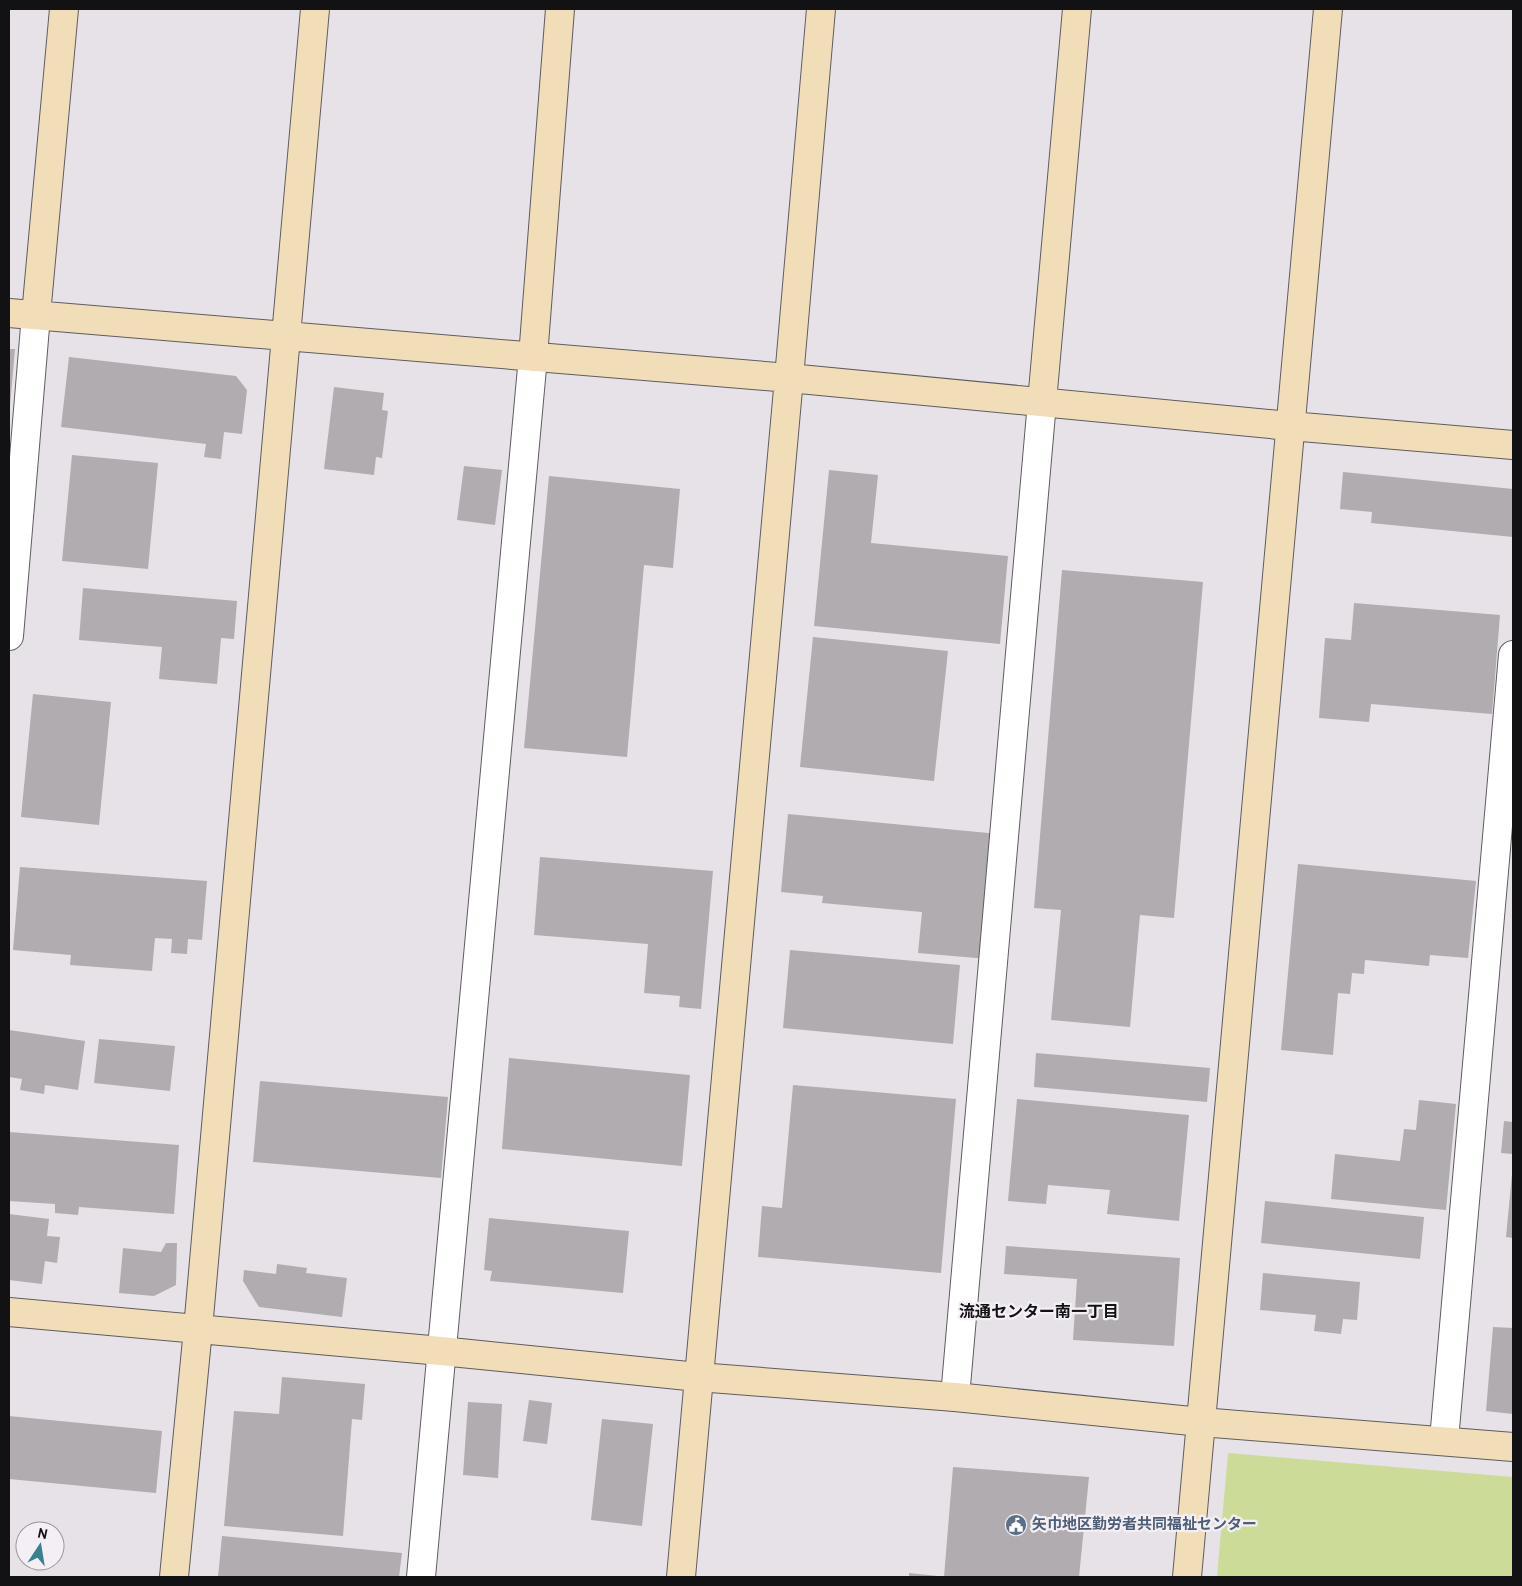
<svg xmlns="http://www.w3.org/2000/svg" width="1522" height="1586" font-family="Overpass,'Noto Sans JP',sans-serif">
<style>
.green{fill:#cddb98}
.building{fill:#b0acb0}
.lines{fill:none;stroke-linecap:round;stroke-linejoin:round}
.street-casing{stroke:#5f5c60;stroke-width:30}
.secondary-casing{stroke:#5f5c60;stroke-width:30}
.street{stroke:#fff;stroke-width:28}
.secondary{stroke:#f1deb9;stroke-width:28}
.labels{text-anchor:middle;dominant-baseline:central;stroke-width:4.5;stroke-linejoin:round;paint-order:stroke}
.service-label{font-size:15px;font-weight:bold;fill:#4e5e75;stroke:#f3eff4;text-anchor:start}
.neighbourhood-label{font-size:16px;font-weight:bold;fill:#121113;stroke:#f3eff4}
</style>
<rect width="100%" height="100%" fill="#e6e2e7"/>
<path class="green" d="M1228 1453 1513 1477V1577H1217Z"/>
<path class="building" d="M9 349H15L10 406 9 405Z
M69 357 236 376 247 390 242 434 224 432 221 459 204 457 206 444 61 427Z
M334 387 384 393 382 410 388 411 382 458 376 457 374 475 324 469Z
M72 455 158 463 148 569 62 561Z
M464 466 502 470 495 525 457 520Z
M829 470 878 475 871 543 1008 556 1000 644 814 626Z
M1343 472 1513 489V537L1371 523 1372 512 1340 509Z
M549 476 680 489 673 568 644 565 627 757 524 748Z
M1062 570 1203 582 1174 918 1140 915 1130 1027 1051 1020 1061 910 1034 908Z
M83 588 237 601 234 639 221 638 217 684 159 679 162 647 79 640Z
M1354 603 1500 615 1492 714 1371 704 1369 722 1319 718 1325 638 1351 640Z
M813 637 948 651 934 781 800 767Z
M33 694 111 702 99 825 21 817Z
M788 814 999 834 988 959 918 953 922 912 822 903 823 896 781 892Z
M540 857 713 871 701 1009 679 1007 680 996 644 993 648 944 534 935Z
M1298 864 1476 881 1468 958 1430 955 1429 966 1365 960 1364 974 1352 973 1350 994 1338 993 1333 1055 1281 1050Z
M20 867 207 881 202 940 188 939 187 954 171 953 172 939 155 938 152 971 70 965 71 955 13 950Z
M790 950 960 965 953 1044 783 1028Z
M9 1030 85 1041 78 1090 45 1085 44 1094 20 1090 22 1079 9 1077Z
M99 1039 175 1046 170 1091 94 1083Z
M1036 1053 1210 1068 1207 1102 1034 1087Z
M509 1058 690 1075 682 1166 502 1149Z
M260 1081 448 1097 441 1178 253 1162Z
M793 1085 956 1099 941 1273 758 1257 762 1206 782 1208Z
M1017 1099 1189 1115 1179 1221 1107 1214 1110 1190 1048 1185 1046 1204 1008 1201Z
M1419 1100 1456 1104 1446 1210 1331 1199 1335 1154 1400 1161 1404 1129 1416 1130Z
M1504 1121 1513 1122V1154L1501 1153Z
M9 1132 179 1145 174 1214 79 1207 78 1215 55 1213V1204L9 1201Z
M1512 1174H1513V1238L1506 1237Z
M1265 1201 1424 1217 1420 1259 1261 1243Z
M9 1214 49 1219 47 1236 60 1237 57 1263 45 1261 42 1284 9 1280Z
M489 1218 629 1231 623 1293 490 1281 492 1271 484 1270Z
M166 1243H177L176 1285 154 1296 119 1293 123 1248 161 1252Z
M1006 1246 1180 1258 1174 1346 1073 1340 1077 1279 1004 1274Z
M277 1264 307 1268 306 1273 347 1278 342 1317 259 1307 243 1281 244 1270 276 1274Z
M1263 1273 1360 1282 1357 1320 1343 1319 1341 1334 1314 1331 1316 1315 1260 1310Z
M1493 1327 1513 1328V1414L1486 1411Z
M282 1377 365 1384 362 1420 352 1419 343 1536 224 1526 234 1411 279 1414Z
M529 1400 552 1403 547 1444 523 1441Z
M468 1402 502 1404 498 1478 463 1475Z
M9 1416 162 1431 156 1493 9 1479Z
M602 1419 653 1424 642 1526 591 1520Z
M953 1467 1089 1477 1079 1577H944Z
M222 1536 402 1553 399 1577H218Z
M909 1573 938 1576 937 1577H909Z"/>
<g class="lines">
<g class="street-casing">
<path id="street" d="M9 636 36 315
M955 1397 1042 402
M1444 1440 1513 655
M421 1577 533 357"/>
</g>
<g class="secondary-casing">
<path id="secondary" d="M9 313 789 378 1290 426 1513 445
M36 315 64 9
M533 357 560 9
M1042 402 1077 9
M9 1312 441 1351 698 1377 955 1397 1201 1422 1513 1447
M174 1577 198 1329 315 9
M681 1577 789 378 821 9
M1187 1577 1328 9"/>
</g>
<use href="#street" class="street"/>
<use href="#secondary" class="secondary"/>
</g>
<defs>
<g id="civic-disc" transform="scale(1.125)"><circle r="9.5" fill="#5c6f8a" stroke="#f3eff4"/><path d="M-.6-6.5H3V-4.5H.6V-3L4-1V1h2V6H-6V1h2V-1L-.6-3ZM-1.2 2.5V6h2.4V2.5Z" fill="#fff"/></g>
</defs>
<g fill-rule="evenodd">
<use href="#civic-disc" x="1016" y="1525"/>
</g>
<g class="labels">
<g class="service-label">
<text x="1032" y="1525">矢巾地区勤労者共同福祉センター</text>
</g>
<g class="neighbourhood-label">
<text x="1039" y="1313">流通センター南一丁目</text>
</g>
</g>
<rect width="1522" height="1586" fill="none" stroke="#121113" stroke-width="20"/>
<g transform="translate(40 1546) rotate(12)"><circle r="24" fill="#f3eff4" stroke="#99969a"/>
<path d="M0-4L9 19L0 12L-9 19Z" fill="#3b808d"/>
<text y="-8" font-size="14" font-weight="bold" text-anchor="middle" fill="#121113">N</text>
</g>
</svg>
